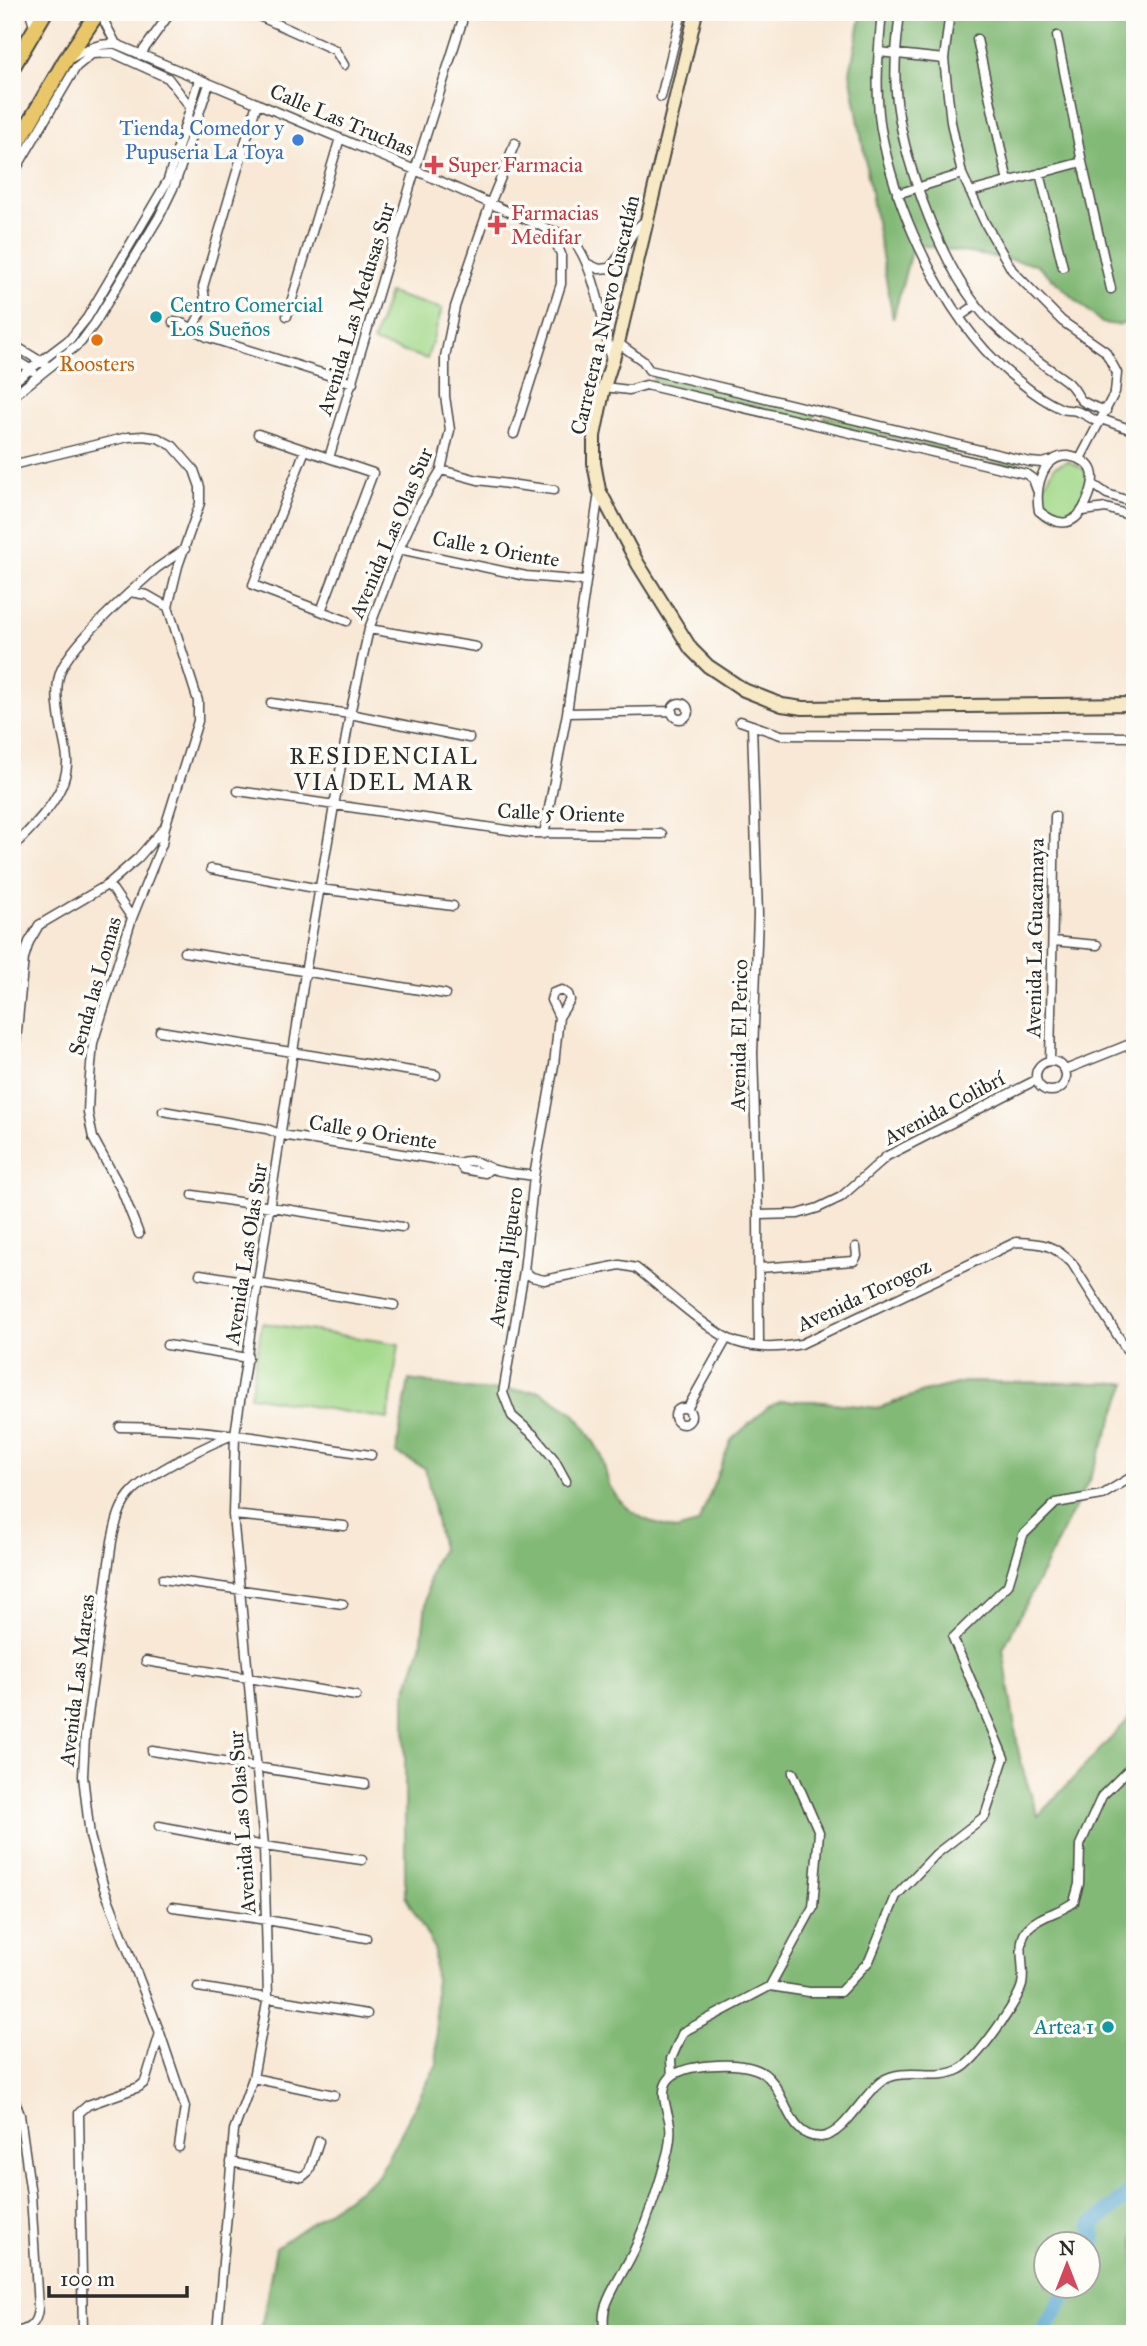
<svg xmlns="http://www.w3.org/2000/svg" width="1147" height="2346" font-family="'IM FELL Great Primer',serif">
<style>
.green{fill:#a3d98a;stroke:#67825a;stroke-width:2}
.forest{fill:#82b976;stroke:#567250;stroke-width:2;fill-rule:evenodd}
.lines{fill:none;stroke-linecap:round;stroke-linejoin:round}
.river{stroke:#51a3cc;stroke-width:16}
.street-casing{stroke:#4a4744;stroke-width:11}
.secondary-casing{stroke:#4a4744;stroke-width:16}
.highway-casing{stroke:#4a4744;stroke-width:18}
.street{stroke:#fff;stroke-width:8}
.secondary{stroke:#f6e9c3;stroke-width:12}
.highway{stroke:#e9c769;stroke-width:14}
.shop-dot{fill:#3f7fe0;stroke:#fdfcf7;stroke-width:2.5}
.health-dot{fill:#e0444e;stroke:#fdfcf7;stroke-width:2.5}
.culture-dot{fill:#0f9aa8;stroke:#fdfcf7;stroke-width:2.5}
.food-dot{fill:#e8710a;stroke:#fdfcf7;stroke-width:2.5}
.labels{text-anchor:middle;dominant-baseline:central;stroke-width:7;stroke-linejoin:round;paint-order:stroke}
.street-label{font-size:21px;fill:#2b2b2b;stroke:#fdfcf7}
.shop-label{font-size:21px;fill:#366cbe;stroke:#fdfcf7;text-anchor:end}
.health-label{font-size:21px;fill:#be3a42;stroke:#fdfcf7;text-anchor:start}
.culture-label{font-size:21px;fill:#0d838f;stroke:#fdfcf7;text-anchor:start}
.food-label{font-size:21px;fill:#c56008;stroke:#fdfcf7}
.neighbourhood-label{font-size:23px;letter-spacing:2px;fill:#2b2b2b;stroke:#fdfcf7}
</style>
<rect width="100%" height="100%" fill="#fdfcf7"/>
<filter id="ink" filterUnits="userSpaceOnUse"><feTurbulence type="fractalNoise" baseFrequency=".0143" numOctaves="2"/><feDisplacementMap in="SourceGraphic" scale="14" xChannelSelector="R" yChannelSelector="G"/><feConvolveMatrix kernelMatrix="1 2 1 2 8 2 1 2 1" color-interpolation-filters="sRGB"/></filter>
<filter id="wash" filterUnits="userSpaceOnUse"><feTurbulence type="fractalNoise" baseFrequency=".00686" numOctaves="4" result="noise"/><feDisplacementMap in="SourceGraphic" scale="28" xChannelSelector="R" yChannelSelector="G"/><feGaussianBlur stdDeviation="1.57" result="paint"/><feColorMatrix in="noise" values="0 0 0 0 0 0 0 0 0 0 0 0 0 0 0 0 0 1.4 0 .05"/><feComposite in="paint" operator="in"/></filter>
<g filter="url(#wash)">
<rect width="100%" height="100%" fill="#f8e8d5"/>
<path class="green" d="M389 293 442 309 427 359 373 342Z
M654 375 815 414 813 420 653 381Z
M825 416 1031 466 1032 470 824 422Z
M1068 461 1084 469 1088 481C1082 502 1063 536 1042 504L1041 491 1055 466Z
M262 1323 399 1344 388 1419 250 1396Z"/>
<path class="forest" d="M862 12H1135V326L1126 323 1118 325 1102 323 1036 264 913 244 893 319 850 72Z
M409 1380 476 1390 540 1391 574 1413 584 1426 601 1454 609 1485 618 1499 630 1510 644 1519 675 1530 698 1524 731 1440 768 1407 782 1401H814L878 1408 923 1392 965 1382 1127 1383 1089 1480 1003 1649 1020 1761 1038 1816 1127 1721 1135 1707V2334H260L276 2247 378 2176 437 2064 434 1947 405 1896V1695L421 1646 429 1578 434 1562 442 1549 425 1468 396 1453ZM1046 2244H1088V2286H1046Z"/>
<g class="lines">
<path class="river" d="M1088 2256 1094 2246 1092 2225 1135 2189
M1042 2334 1070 2286"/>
</g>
</g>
<g filter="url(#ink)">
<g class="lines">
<g class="street-casing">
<path id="street" d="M30 12 35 29
M104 12 105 23 116 44
M250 12 335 50 344 65
M882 12C878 53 874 100 883 140 900 222 951 331 1020 382 1032 392 1046 402 1060 408 1065 411 1070 409 1076 411 1084 413 1092 419 1099 423
M900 12C897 39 894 65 896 92 901 155 937 254 976 305 999 335 1034 358 1065 380 1076 388 1075 393 1081 400 1087 405 1099 408 1106 411
M950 12 944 59 951 122 962 174 985 223 1012 270 1062 321 1105 351 1117 373 1115 392 1080 459
M977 39 1008 182
M879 52 944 59
M140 55 171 12
M71 58C87 49 97 43 116 44L415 170 550 230 561 254V284L514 434
M661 97 682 12
M1082 162 1111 289
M1040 173 1063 267
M12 176 76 67 92 54 113 53 168 78 191 108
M970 192 1082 162 1057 36
M897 194 962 174
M550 230C557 232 564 233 570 238 593 256 606 333 611 362
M588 264 599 269 609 268C625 254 629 230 647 220
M287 316 340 138
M959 317 976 305
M173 322 184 324 207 337 353 383
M193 328C201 310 208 309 203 287L257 103
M618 343 643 361 649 370 1030 462 1042 463 1050 461
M12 344 45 364
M12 358 33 371
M12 383 70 339 87 318 168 180 199 80
M604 387 629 390 646 385 1026 474 1033 479 1037 490
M12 397 81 342 95 323 159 217 175 184 209 84
M1101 419 1135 431
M258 434 373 473 321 611
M305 450 253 585 347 621
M1068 456C1097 461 1097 478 1087 501 1076 526 1060 529 1039 511 1035 489 1041 456 1068 456Z
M329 458 415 170 462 22
M12 465 128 437 143 436 158 438 173 446 194 470 200 487V503L178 566 168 607 198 701V721L165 827 138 858 107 885 39 925 29 942 24 958 16 1041 12 1050
M441 470 478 480 554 490
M1094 485 1107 494 1135 503
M1083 511 1106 508 1135 517
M399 549 526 576 586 581
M130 592 157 568 185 549
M369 629 476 647
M672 711a8 8 0 1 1 16 0a8 8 0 1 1-16 0Z
M271 703 350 714 469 738
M567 713 672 711
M740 721 781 735 1135 737
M752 725 758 915 753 1053 758 1215 759 1346
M238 791 528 833 662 834
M544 834 567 713 599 492
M12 848C34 825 69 794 67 759 66 746 62 734 60 721 58 706 55 688 60 673 68 649 111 610 130 592L147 595 168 607
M211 869 320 889 453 906
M107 885 113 890 132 918
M1053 941 1097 945
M184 952 445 994
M559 1017 551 1000 553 993 562 990 568 994 570 1000 559 1017 554 1065 534 1176 524 1271 503 1393 512 1416 535 1436 554 1459 566 1481
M160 1031 436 1075
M1036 1076a15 15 0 1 1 30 0a15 15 0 1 1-30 0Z
M1050 1061 1055 816
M1065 1070 1135 1042
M163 1111 267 1129 282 1135 459 1163C471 1158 480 1163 490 1168 499 1173 524 1174 534 1176
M12 1160 16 1190
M459 1163 463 1169 485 1173 490 1169
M193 1195 402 1227
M758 1215 798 1214 818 1208 841 1197 887 1156 1036 1080
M139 1234 122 1191 93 1138 88 1113 89 1088 93 1043 132 918 162 844 165 827
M759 1268 854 1261 857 1256 856 1247
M524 1271 532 1277 544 1280 620 1265 636 1268C661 1287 710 1333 736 1342 757 1349 780 1348 801 1344L1016 1242C1042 1243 1053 1244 1072 1263L1135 1363
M200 1274 394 1305
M167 1345 248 1358
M675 1416a8 8 0 1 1 16 0a8 8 0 1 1-16 0Z
M687 1409 727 1338
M120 1427C204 1427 287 1442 371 1455
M233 1515 344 1526
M163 1579 343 1604
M146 1661 356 1696
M152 1751 365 1784
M159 1826 264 1846 362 1860
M173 1907 267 1920 366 1938
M770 1986 809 1992H840L869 1961 896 1896 936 1854 985 1816 1004 1758 953 1638 1008 1585 1023 1535 1056 1503 1102 1495 1135 1475
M198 1987 367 2014
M672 2076 671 2059 683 2032 770 1986 813 1907 819 1832 793 1773
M253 2078 334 2095
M12 2093 20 2115 31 2195 38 2308C37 2325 28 2331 12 2332
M179 2147 185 2107 160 2033 104 1888 90 1836 83 1776 85 1736 112 1541C116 1523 119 1505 133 1491 151 1472 210 1444 235 1434
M231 2162 302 2177 309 2171 319 2141
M83 2334 79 2113 88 2105 139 2087 145 2082 160 2033
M217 2334 234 2130 253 2078 268 1997 264 1846 233 1515 235 1434 305 973 350 714 369 629 399 549 418 508 441 470 450 430 445 396V357L455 307 490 204 515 143
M604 2334C604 2327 603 2319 604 2313 606 2296 629 2264 636 2246 649 2216 660 2183 668 2151 670 2142 671 2133 670 2125 668 2110 658 2092 669 2079 683 2063 736 2062 755 2069 788 2079 782 2138 821 2137 844 2136 863 2094 882 2081 905 2066 936 2082 960 2069 976 2061 1017 2003 1022 1985 1026 1967 1015 1943 1028 1928 1040 1915 1060 1913 1074 1902L1079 1884 1080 1845 1102 1796 1135 1763"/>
</g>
<g class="secondary-casing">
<path id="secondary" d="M696 12 618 343 604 387 594 436V463L599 490 638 564 691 649 708 666 744 690 782 705 803 708 1135 704"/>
</g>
<g class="highway-casing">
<path id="highway" d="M12 68 45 12
M12 153 65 61 98 12"/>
</g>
<use href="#street" class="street"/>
<use href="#secondary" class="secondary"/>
<use href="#highway" class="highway"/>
</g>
</g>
<circle class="shop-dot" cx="298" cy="140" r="7"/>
<g class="health-dot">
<path d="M430.5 154.5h7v7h7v7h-7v7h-7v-7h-7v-7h7z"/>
<path d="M493.5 214.5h7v7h7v7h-7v7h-7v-7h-7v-7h7z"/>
</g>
<g class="culture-dot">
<circle cx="156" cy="317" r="7"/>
<circle cx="1108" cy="2027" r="7"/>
</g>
<circle class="food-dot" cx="97" cy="340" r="7"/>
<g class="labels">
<g class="street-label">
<text transform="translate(342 120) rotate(23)">Calle Las Truchas</text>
<text transform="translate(356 309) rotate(-73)">Avenida Las Medusas Sur</text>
<text transform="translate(605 315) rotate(-77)">Carretera a Nuevo Cuscatlán</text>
<text transform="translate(391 533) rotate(-67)">Avenida Las Olas Sur</text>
<text transform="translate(496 549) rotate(10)">Calle 2 Oriente</text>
<text transform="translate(561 813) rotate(2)">Calle 5 Oriente</text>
<text transform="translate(1035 938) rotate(-89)">Avenida La Guacamaya</text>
<text transform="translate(95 986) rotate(-74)">Senda las Lomas</text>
<text transform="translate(739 1035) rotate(-89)">Avenida El Perico</text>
<text transform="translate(944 1108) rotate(-28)">Avenida Colibrí</text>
<text transform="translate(373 1132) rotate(9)">Calle 9 Oriente</text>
<text transform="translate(246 1254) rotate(-81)">Avenida Las Olas Sur</text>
<text transform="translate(506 1257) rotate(-82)">Avenida Jilguero</text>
<text transform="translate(864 1295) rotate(-25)">Avenida Torogoz</text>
<text transform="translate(77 1680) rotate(-83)">Avenida Las Mareas</text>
<text transform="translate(242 1822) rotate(-94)">Avenida Las Olas Sur</text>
</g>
<g class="shop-label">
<text x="284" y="128">Tienda, Comedor y<tspan x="284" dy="24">Pupuseria La Toya</tspan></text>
</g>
<g class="health-label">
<text x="448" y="165">Super Farmacia</text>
<text x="511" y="213">Farmacias<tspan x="511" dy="24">Medifar</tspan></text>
</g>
<g class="culture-label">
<text x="170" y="305">Centro Comercial<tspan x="170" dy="24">Los Sueños</tspan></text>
<text x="1094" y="2027" text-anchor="end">Artea 1</text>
</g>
<g class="food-label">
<text x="97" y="364">Roosters</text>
</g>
<g class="neighbourhood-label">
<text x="384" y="756">RESIDENCIAL<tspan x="384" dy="26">VIA DEL MAR</tspan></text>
</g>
</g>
<rect width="1147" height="2346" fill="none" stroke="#fdfcf7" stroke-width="42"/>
<g transform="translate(1067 2265)"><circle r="33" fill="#fdfcf7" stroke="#a9a8a5" stroke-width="2"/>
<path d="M0-5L12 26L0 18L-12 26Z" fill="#d1495b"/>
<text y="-10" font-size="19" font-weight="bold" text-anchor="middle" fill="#2b2b2b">N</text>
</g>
<path d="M49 2286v10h138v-10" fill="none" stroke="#2b2b2b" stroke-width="3.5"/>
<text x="60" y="2286" font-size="21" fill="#2b2b2b" stroke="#fdfcf7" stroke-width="5" paint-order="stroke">100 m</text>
</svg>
